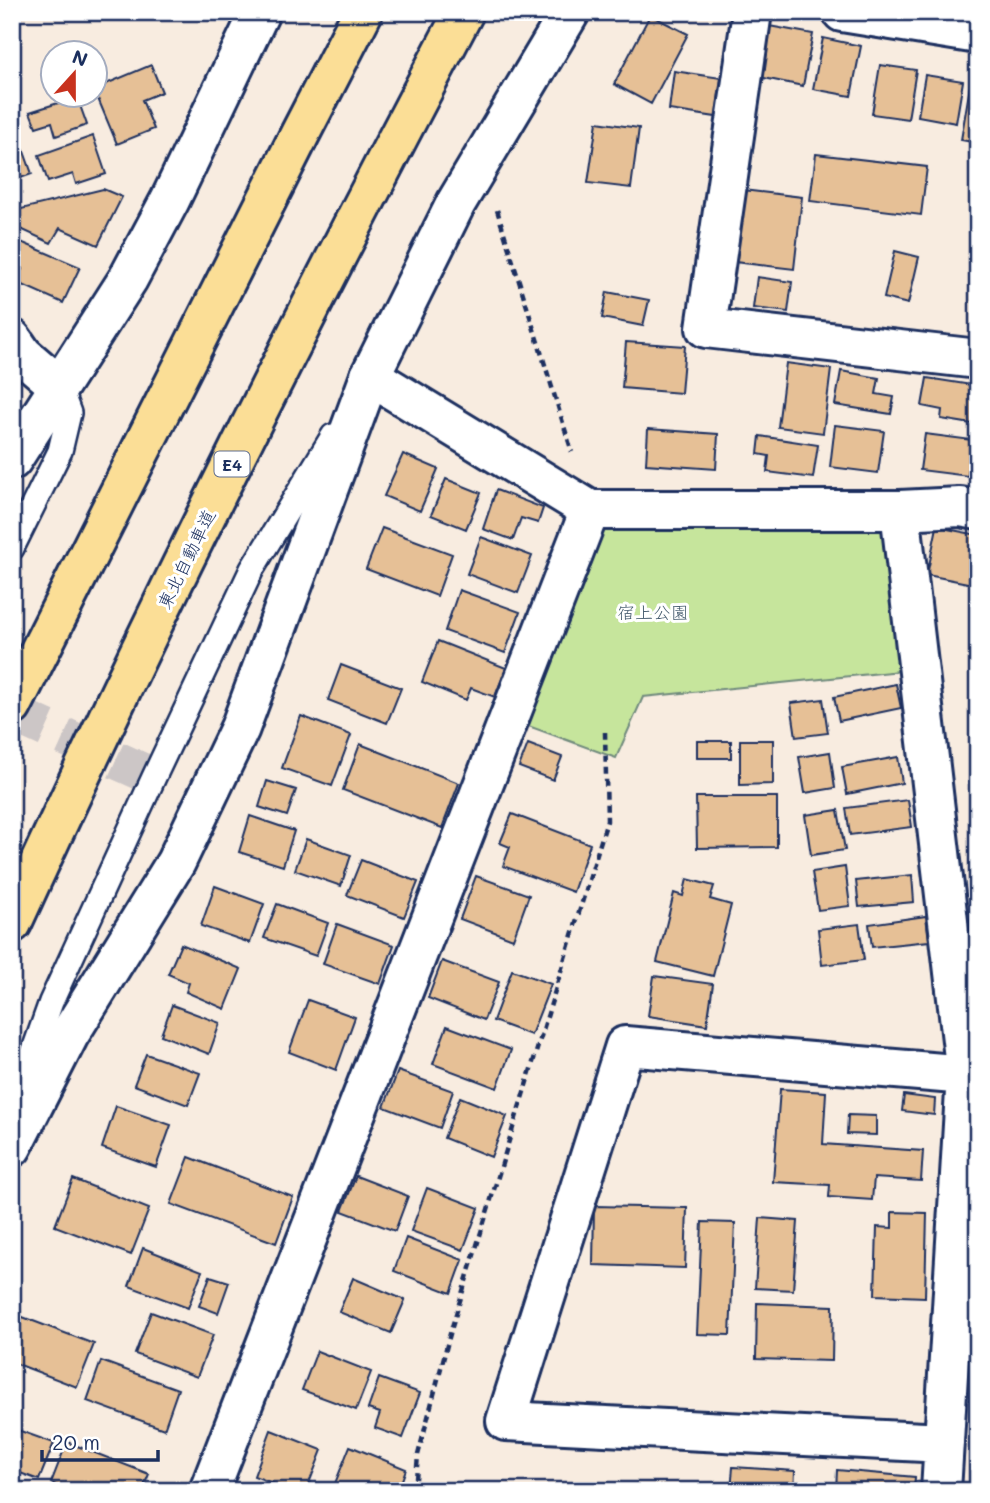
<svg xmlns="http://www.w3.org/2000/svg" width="990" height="1503" font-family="Mali,'Klee One',sans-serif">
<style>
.green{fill:#c6e59c;stroke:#708a7d;stroke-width:2}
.building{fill:#e6c096;stroke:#1b2f5e;stroke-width:2}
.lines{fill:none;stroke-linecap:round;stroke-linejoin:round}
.tertiary-tunnel{stroke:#ccc6c6;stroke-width:38;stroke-dasharray:38 19;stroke-linecap:butt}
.service-casing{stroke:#1b2f5e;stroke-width:28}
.minor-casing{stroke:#1b2f5e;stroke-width:44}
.tertiary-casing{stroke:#1b2f5e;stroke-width:44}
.motorway-casing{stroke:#1b2f5e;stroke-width:44}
.path{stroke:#1b2f5e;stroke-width:4.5;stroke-dasharray:7 5;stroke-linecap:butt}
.service{stroke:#fff;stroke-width:23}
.minor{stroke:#fff;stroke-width:38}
.tertiary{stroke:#fff;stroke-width:38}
.motorway{stroke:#fbde96;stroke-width:38}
.labels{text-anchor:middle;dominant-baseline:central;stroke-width:6;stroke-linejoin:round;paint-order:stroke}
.shield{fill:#fff;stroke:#5f6d8e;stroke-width:2}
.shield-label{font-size:16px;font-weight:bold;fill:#1b2f5e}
.street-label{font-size:18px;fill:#1b2f5e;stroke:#fff}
.park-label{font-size:18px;fill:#465c6e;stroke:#fff}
</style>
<rect width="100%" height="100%" fill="#f8ece0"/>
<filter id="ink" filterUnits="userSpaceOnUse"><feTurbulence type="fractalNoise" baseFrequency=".0143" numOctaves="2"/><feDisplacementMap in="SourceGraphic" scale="14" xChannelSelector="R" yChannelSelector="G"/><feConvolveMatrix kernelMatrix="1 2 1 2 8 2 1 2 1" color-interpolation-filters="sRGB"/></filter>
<g filter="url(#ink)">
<path class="green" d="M881 522 900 671 643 697 616 758 520 723 594 530Z"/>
<path class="building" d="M650 15 688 34 651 104 614 84Z
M769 26 813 34 803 86 759 77Z
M823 38 861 46 851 96 813 89Z
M151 65 162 92 142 100 154 129 117 144 94 89Z
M880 65 916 70 908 119 872 114Z
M674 71 721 78 716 117 669 110Z
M925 75 963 81 956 123 918 116Z
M971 80 978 82V143L961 140Z
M77 97 87 125 56 136 52 122 36 127 30 112Z
M597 122 639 128 631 188 588 183Z
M16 129 32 174 12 181V130Z
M93 136 106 174 76 184 73 174 48 182 39 155Z
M816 154 927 167 921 215 810 201Z
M103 189 122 197 98 245 60 228 51 243 12 225 17 210Z
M743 190 802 197 794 269 735 262Z
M16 240 80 267 63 303 16 282 22 269 12 264V250Z
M895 251 919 257 908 304 884 298Z
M757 277 792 282 788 312 753 308Z
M607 292 649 300 643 326 602 318Z
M626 342 685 346 681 393 622 388Z
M786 363 831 369 823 433 778 427Z
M841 371 879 378 876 394 894 397 891 414 835 405Z
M927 378 978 386 972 424 941 419 942 410 922 406Z
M835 425 884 431 878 473 830 467Z
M648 429 718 434 716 469 646 464Z
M925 434 972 440 968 476 920 470Z
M760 436 818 445 813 478 767 472 769 456 758 454Z
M403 454 438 469 420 511 384 496Z
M446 479 481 493 466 529 431 515Z
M496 490 543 508 538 523 521 518 513 540 483 529Z
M937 527 978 535V585L927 575Z
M382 528 452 554 437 596 366 569Z
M481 537 532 556 518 593 467 574Z
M459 590 520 612 505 653 445 631Z
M438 641 506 668 495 697 471 688 466 700 422 682Z
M341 665 401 688 387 723 328 700Z
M896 684 901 708 839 721 834 697Z
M823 699 828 733 796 737 791 703Z
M301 716 351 735 332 786 282 768Z
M740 740H773V784L740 785Z
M697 741H731V758H697Z
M360 744 459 783 442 828 343 790Z
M528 744 562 757 553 780 519 767Z
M830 752 835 788 805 793 799 757Z
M898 757 902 783 847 794 842 767Z
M267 781 296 790 287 816 259 807Z
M696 797H777V847L697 848Z
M908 800 912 827 850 835 846 808Z
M838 810 845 850 811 855 805 815Z
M512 814 590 844 573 892 503 866 510 847 500 843Z
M250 816 294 831 283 866 239 852Z
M306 839 351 855 341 886 295 870Z
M361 860 418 882 404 917 347 895Z
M845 867 850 906 818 910 812 872Z
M912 875 914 902 859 907 856 881Z
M476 876 529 895 513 939 460 919Z
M687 879 714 886 710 899 731 905 713 976 657 962 674 893 683 896Z
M215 886 264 904 250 943 201 926Z
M277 904 328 923 316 956 264 938Z
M926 916 929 941 872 947 869 924Z
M337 924 394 945 380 984 323 964Z
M859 924 864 960 822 965 818 929Z
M181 944 241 969 225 1009 186 992 189 983 168 974Z
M442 961 499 982 484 1020 428 998Z
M512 970 551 984 531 1035 493 1021Z
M654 976 713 984 707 1025 648 1016Z
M308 1000 355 1017 336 1070 289 1052Z
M172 1005 220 1023 209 1054 161 1035Z
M447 1026 511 1050 497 1088 433 1064Z
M146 1054 200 1073 188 1105 134 1085Z
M398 1071 453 1091 440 1128 384 1107Z
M780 1089 826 1092 823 1144 923 1151 921 1181 874 1178 872 1200 829 1197 830 1185 773 1182Z
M904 1095 935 1099 934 1115 902 1111Z
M460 1097 507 1116 491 1157 444 1138Z
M116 1106 171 1125 156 1167 102 1148Z
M848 1115 876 1116V1135L847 1134Z
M189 1157 293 1197 276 1243 171 1204Z
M356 1176 408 1196 395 1231 342 1211Z
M73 1179 149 1209 131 1255 55 1226Z
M427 1188 479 1208 463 1250 411 1231Z
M594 1206 687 1208 685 1268 593 1265Z
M892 1212 927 1213 925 1297 875 1295 877 1227 892 1228Z
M760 1218 798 1221 793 1290 755 1288Z
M702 1222 735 1223 730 1335 697 1334Z
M406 1238 463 1260 451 1293 394 1271Z
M143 1248 202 1271 188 1308 129 1286Z
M210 1276 229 1282 218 1313 199 1306Z
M353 1278 405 1300 391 1333 339 1312Z
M757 1303 833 1306 832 1361 756 1359Z
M151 1312 213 1335 197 1377 135 1354Z
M12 1313 94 1344 77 1387 12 1362Z
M317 1351 371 1372 356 1410 302 1390Z
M101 1361 178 1389 164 1429 87 1401Z
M379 1378 420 1393 403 1438 375 1428 380 1413 368 1409Z
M977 1420H978V1469H973Z
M12 1428 54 1443 39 1480 12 1470Z
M271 1430 322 1450 306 1491H293L254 1476Z
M67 1442 149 1474 142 1491H71L51 1483Z
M350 1446 406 1469 398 1491H345L334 1486Z
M733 1467 795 1471 794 1491H731Z
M837 1470 915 1477 914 1491H836Z"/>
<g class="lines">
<path class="tertiary-tunnel" d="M12 713 154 777"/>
<g class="service-casing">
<path id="service" d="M12 548 60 451 69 413 59 386
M12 1112 51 1002 154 777 252 569 333 436"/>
</g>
<g class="minor-casing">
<path id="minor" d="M752 12 706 328 978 359
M842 12 978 34
M12 339 23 355 59 386
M370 376 590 510H900L960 507 978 510
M900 510 966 1075 941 1491
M944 1443 506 1421 625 1046 978 1076
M209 1491 590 510"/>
</g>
<g class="tertiary-casing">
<path id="tertiary" d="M12 460 128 279 170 200 260 12
M12 1147 69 1035 176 862 240 728 370 376 456 203 570 12"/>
</g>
<g class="motorway-casing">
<path id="motorway" d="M12 706 300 134 363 12
M12 923C153 615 305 312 464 12"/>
</g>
<path class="path" d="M497 210 572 452
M415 1491 418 1455 451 1330 607 821 605 732"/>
<use href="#service" class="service"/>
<use href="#minor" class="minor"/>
<use href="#tertiary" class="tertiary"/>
<use href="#motorway" class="motorway"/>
</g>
</g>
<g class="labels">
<rect class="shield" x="214.5" y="451.5" width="35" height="25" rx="5"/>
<g class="shield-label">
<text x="232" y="464">E4</text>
</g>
<g class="street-label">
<text transform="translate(186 559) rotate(-64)">東北自動車道</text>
</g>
<g class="park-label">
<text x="653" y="612">宿上公園</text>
</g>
</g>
<rect width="990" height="1503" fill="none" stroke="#fff" stroke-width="42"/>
<rect x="21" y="21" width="948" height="1461" fill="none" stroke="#1b2f5e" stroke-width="2.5" filter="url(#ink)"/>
<g transform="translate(74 74) rotate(21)"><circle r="33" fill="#ffffff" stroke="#a4acbf" stroke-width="2"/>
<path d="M0-5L12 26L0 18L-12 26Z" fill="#c8321e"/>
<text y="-10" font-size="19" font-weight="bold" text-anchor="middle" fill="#1b2f5e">N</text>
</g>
<path d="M42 1450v10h116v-10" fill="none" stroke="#1b2f5e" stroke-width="3.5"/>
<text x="52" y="1450" font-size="21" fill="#1b2f5e" stroke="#ffffff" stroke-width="5" paint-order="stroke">20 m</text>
</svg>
